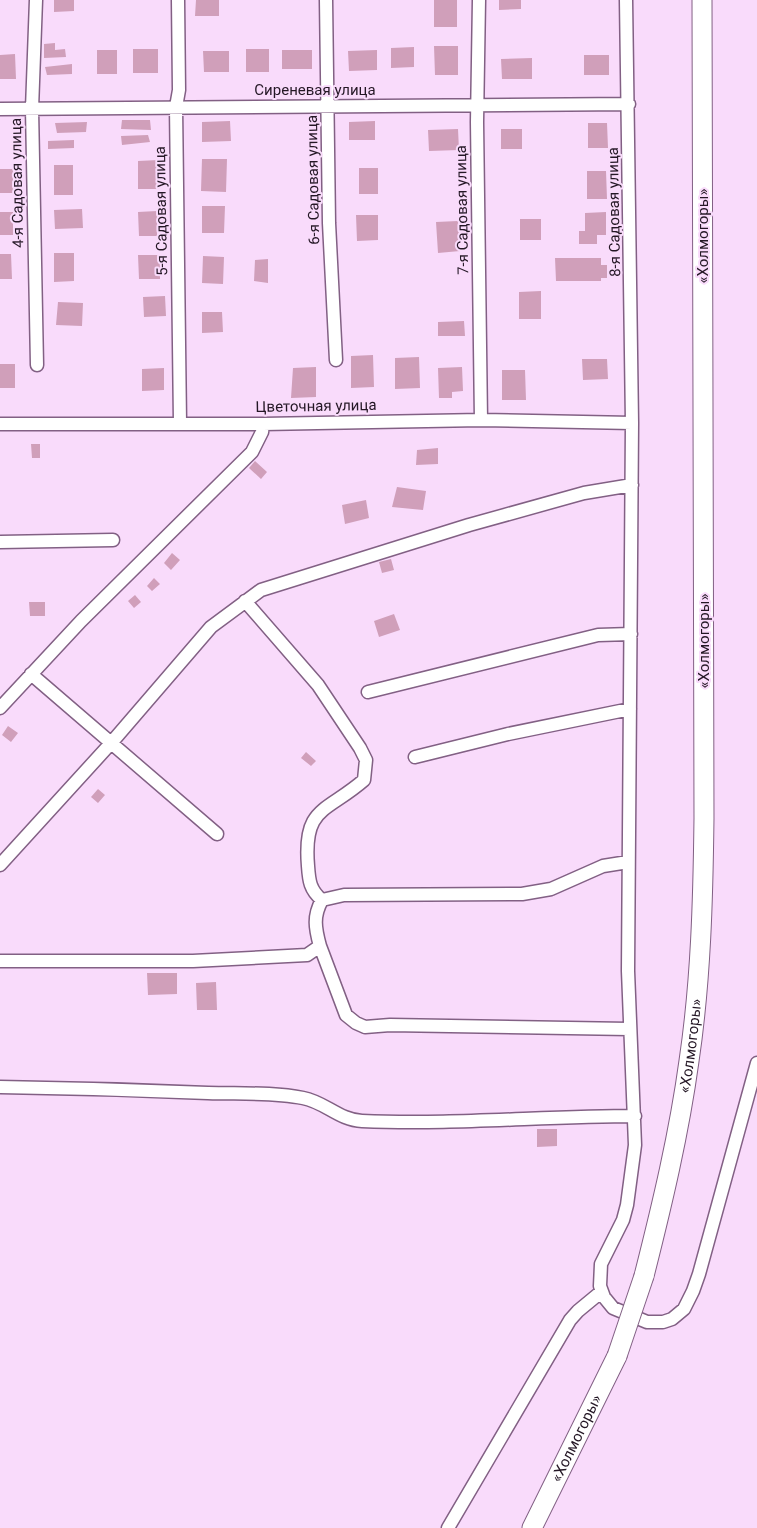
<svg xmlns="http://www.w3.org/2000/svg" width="757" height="1528" font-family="Roboto,sans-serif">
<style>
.building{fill:#d09fba}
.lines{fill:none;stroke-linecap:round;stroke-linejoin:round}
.minor-casing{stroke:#826084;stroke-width:15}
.highway-casing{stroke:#826084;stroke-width:21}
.minor{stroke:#fff;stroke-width:12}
.highway{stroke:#fff;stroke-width:19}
.highway-bridge-casing{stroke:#826084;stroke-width:21;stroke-linecap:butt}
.highway-bridge{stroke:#fff;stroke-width:19}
.labels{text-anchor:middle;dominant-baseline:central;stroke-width:4;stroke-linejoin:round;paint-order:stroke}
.street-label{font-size:15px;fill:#241725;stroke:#f9dbfb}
</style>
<rect width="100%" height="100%" fill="#f9dbfb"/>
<path class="building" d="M54 0H74V11L54 12Z
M196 0H219V16H195Z
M434 0H457V27H434Z
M499 0H521V9L499 10Z
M55 43V50L65 49 66 57 44 58V44Z
M434 46H458V75H435Z
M414 47V67L391 68V48Z
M133 49H158V73H133Z
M246 49H269V72H246Z
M97 50H117V74H97Z
M282 50H312V69H282Z
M377 50V70L349 71 348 51Z
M203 51H229V72H204Z
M15 54 16 79H0V55Z
M584 55H609V75H584Z
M532 58V79H502L501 59Z
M72 64V74L47 75 45 67Z
M122 120H150L151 130 121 129Z
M230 121 231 141 202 142V122Z
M375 121V140H349V122Z
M87 122 86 132 57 133 55 123Z
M588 123H607L608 148H588Z
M458 129 459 150 429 151 428 130Z
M501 129H522V149H501Z
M148 135 150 142 122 145 121 136Z
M74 140V148L48 149V141Z
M202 159H227L226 192 201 191Z
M159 160V189H138V161Z
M54 165H73V195H54Z
M359 168H378V194H359Z
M0 169H13V193H0Z
M587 171H606L607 199H587Z
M202 206H225L224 233H202Z
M82 209 83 228 55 229 54 210Z
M157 211V236H139L138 212Z
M0 212H13V235H0Z
M606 212V235H597V244H579V231H585V213Z
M356 215H378V240L357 241Z
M520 219H541V240H520Z
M458 221 460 251 438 253 436 222Z
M54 253H74V281L54 282Z
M0 254H11L12 279H0Z
M138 255H160V279H139Z
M203 256 224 257 223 284 202 283Z
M555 258H601V265H607V278H601V281H556Z
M268 259V283L254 281 255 260Z
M541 291V319H519V292Z
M165 296 166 316 144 317 143 297Z
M58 302 83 303 82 326 56 325Z
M202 312H222L223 332 202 333Z
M464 321 465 336H438V322Z
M373 355 374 387 351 388V356Z
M419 357 420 388 395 389V358Z
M582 359H607L608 379 583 380Z
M0 364H15V388H0Z
M316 367V397L291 398 293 368Z
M462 367 463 391 452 392V398H439L438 368Z
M164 368V390L142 391V369Z
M502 370H525L526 400H502Z
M31 444H40V458H32Z
M438 448V464L416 465 417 450Z
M255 461 267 472 261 479 249 468Z
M397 487 426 491 423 510 392 507Z
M366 500 369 518 345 524 342 505Z
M172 553 180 560 171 570 164 563Z
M391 559 394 570 382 573 379 562Z
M154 578 160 584 152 591 147 586Z
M135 595 141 602 134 608 128 601Z
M29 602H45V616H30Z
M394 614 400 630 379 637 374 621Z
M8 726 18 733 11 742 2 735Z
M306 752 316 761 311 766 301 758Z
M98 789 105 795 98 803 91 797Z
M147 973H177V994L148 995Z
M216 982 217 1010H197L196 983Z
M537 1129H557V1146L537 1147Z"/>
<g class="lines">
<g class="minor-casing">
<path id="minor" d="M36 0 32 109 37 365
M178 0 179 90 176 107 180 422
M326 0 329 223 336 360
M479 0 477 122 481 420
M626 0 632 423 628 971 635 1145 627 1205 623 1220 601 1264 600 1286 604 1297 613 1308 647 1322H663L672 1319 684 1309 693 1291 699 1274 757 1063
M0 109 629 104
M0 424H263L481 420 632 423
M0 542 113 540
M245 601 318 685 360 748 366 760 364 780C326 813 303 806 308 866 309 881 310 890 322 900
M31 674 217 834
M368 692 598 635 631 634
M0 708 81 621 252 452 262 432 263 424
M415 757 508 734 630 709
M0 865 112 742 211 627 261 590 469 525 584 493 632 485
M320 946 346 1015 356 1023 365 1027 390 1025 629 1029
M0 961H193L307 955 320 946C315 928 313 916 322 900L344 895 522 894 551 889 603 866 628 862
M0 1087C70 1088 139 1090 208 1093 239 1094 273 1092 303 1098 325 1102 339 1120 362 1121 454 1125 544 1116 635 1116
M448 1528 570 1320 578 1311 601 1292"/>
</g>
<g class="highway-casing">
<g id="highway">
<path id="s1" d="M644 1276C662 1205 679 1134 689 1061 701 980 703 899 704 818L702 0"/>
<path id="s2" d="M532 1528 617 1356"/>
</g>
</g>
<use href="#minor" class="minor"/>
<use href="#highway" class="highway"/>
<g class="highway-bridge-casing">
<path id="highway-bridge" d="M617 1356 644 1276"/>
</g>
<use href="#highway-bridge" class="highway-bridge"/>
</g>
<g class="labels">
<g class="street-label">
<text x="315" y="90">Сиреневая улица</text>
<text transform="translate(313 180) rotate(-91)">6-я Садовая улица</text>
<text transform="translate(17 183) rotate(-91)">4-я Садовая улица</text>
<text transform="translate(462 210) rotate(-91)">7-я Садовая улица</text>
<text transform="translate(161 211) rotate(-91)">5-я Садовая улица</text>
<text transform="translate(614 212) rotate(-91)">8-я Садовая улица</text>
<text transform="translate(703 236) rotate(-90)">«Холмогоры»</text>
<text transform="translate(316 406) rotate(-1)">Цветочная улица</text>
<text transform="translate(704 641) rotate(-90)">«Холмогоры»</text>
<text stroke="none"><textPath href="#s1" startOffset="235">«Холмогоры»</textPath></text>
<text stroke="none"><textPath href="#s2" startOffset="100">«Холмогоры»</textPath></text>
</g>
</g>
</svg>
